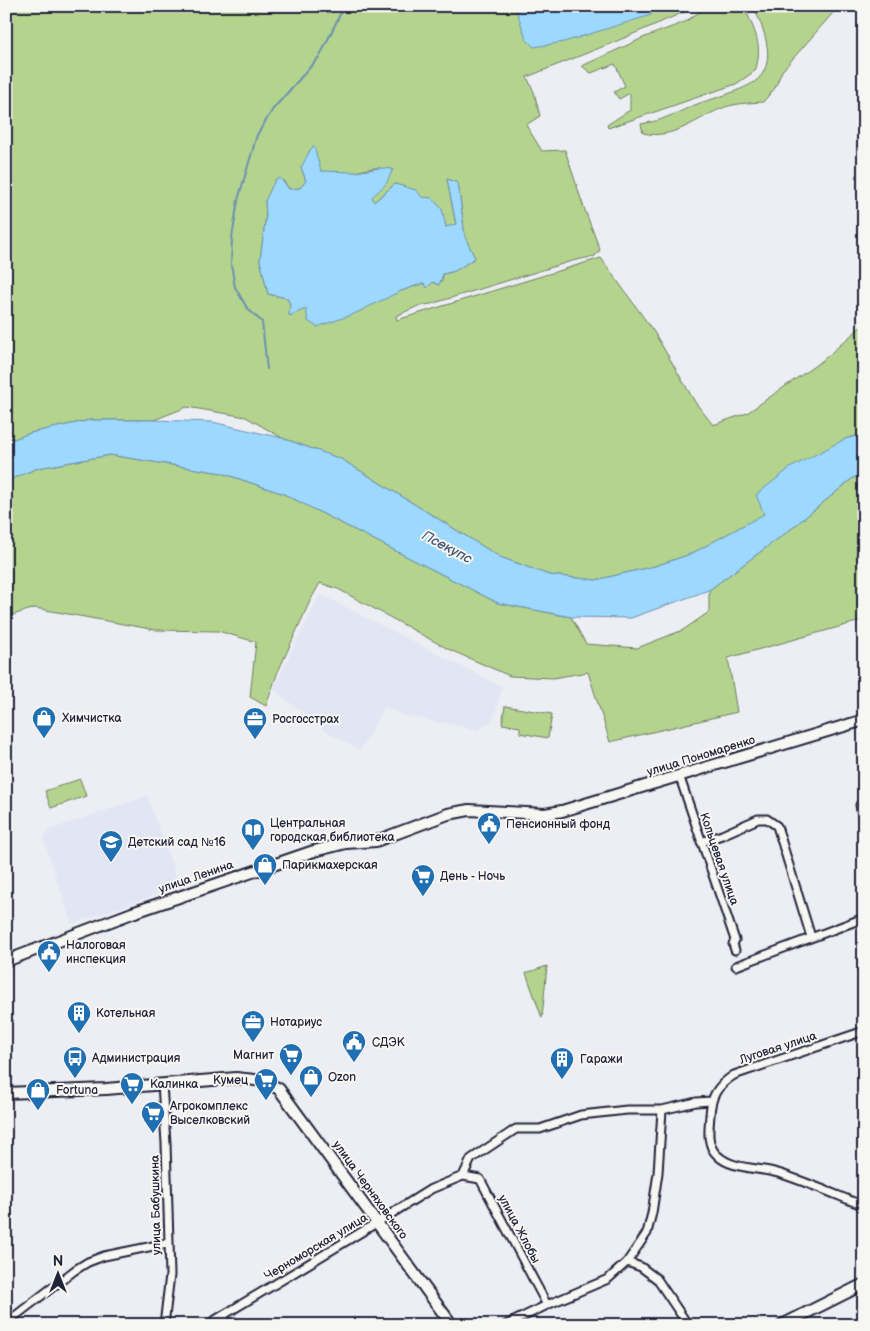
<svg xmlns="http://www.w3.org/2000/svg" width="870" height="1331" font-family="'Balsamiq Sans',sans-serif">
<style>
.built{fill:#e2e5f4}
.green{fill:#b4d48e;stroke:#6b7b64;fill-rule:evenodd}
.water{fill:#9dd9fe;stroke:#6c90b0}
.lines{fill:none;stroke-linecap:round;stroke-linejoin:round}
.stream{stroke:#6c90b0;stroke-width:2}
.street-casing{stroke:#22223b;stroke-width:11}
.secondary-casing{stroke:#22223b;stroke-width:14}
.street{stroke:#f6f6f2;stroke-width:7}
.secondary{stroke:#f6f6f2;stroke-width:10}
.labels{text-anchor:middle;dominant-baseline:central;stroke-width:4;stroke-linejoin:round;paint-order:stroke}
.poi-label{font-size:12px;fill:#22223b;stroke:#f6f6f2;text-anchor:start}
.street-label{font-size:12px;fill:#22223b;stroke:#f6f6f2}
.water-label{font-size:14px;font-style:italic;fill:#475976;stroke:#f6f6f2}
</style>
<rect width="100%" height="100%" fill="#edeef3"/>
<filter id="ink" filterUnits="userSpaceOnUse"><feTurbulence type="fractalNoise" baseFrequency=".02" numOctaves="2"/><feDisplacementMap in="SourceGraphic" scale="10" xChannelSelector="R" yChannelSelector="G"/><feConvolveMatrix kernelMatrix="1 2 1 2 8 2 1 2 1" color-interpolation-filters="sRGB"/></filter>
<g filter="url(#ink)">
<path class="built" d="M320 594 502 687 493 720 478 730 407 716 384 707 360 751 324 730 273 689Z
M147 796 180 886 72 924 43 839 49 830Z"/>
<path class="green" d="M6 6H698L617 41 527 77 534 92 540 116 526 125 542 151 565 150 583 205 600 250 595 256 572 261 431 304 418 306 396 316 397 320 601 258 654 332 695 402 713 425 747 413 823 360 864 324V434L845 439 765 514 691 554 655 566 596 580 549 575 500 557 341 459 282 438 246 417 187 407 154 420H90L30 433 6 442ZM310 150 321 171 290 304 287 298 268 294 260 260 266 215 265 201 271 191 282 179 289 189 300 188 306 181 301 167 307 159ZM373 168H380L371 197 374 202 395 184 422 197 446 227 456 225 447 179 458 183 465 237 475 258 455 271 443 274 442 281 425 283 401 291 355 172Z
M708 6H744C754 30 764 45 755 71L736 84 608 128 607 125 630 110V93L619 99 614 92 625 86 615 64 591 73 582 66 645 37 685 22Z
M753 6H839L782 71 775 88 763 102C749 103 734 103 720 109 695 120 672 140 643 133L641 124C650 122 659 121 667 117 679 113 690 106 703 102 716 98 750 88 759 78 777 59 763 27 753 6Z
M110 455 222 473 284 494 498 603 571 617 586 644 637 648 683 630 709 612V590L791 529 853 478 864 474V551L856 554 864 581V620L728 658 737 712 610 742 588 672 553 678 510 676 450 650 338 589 320 583 310 601 277 674 266 706 250 697 256 642 218 631 156 630 35 608 6 617V481L38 468Z
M505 706 552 714 548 738 520 733V727L502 724Z
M80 779 86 796 51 808 45 791Z
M547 966 542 1018 526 973Z"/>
<path class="water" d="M515 6H654L651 15 564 42 534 47 526 39Z
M314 146 321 171 355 172 380 168 393 169 386 184 372 197 374 202 395 184 416 190 422 197 432 198 442 209 446 227 456 224 447 179 458 183 465 237 475 258 455 271 443 274 439 285 433 282 427 288 424 283 401 291 354 314 317 327 308 321 306 309 289 316 290 304 287 298 268 294 260 260 266 215 265 201 275 180 280 178 289 189 300 188 306 181 301 167C306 160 308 151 314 146Z
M90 420H154L212 422 282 438 341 459 500 557 549 575 596 580 655 566 691 554 764 514 756 495 790 468 845 439 864 434V474L853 478 791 529 709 590 631 618 571 617 498 603 284 494 222 473 110 455 38 468 6 481V442L30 433Z"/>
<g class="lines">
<path class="stream" d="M267 369 262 322 247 308 235 287 231 264 232 238 238 200 257 135 273 109 320 56 344 6"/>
<g class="street-casing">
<path id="street" d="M679 775 735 940 733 944 735 950
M860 805 864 827
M701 842 722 835 758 819H767L777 826 811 937
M736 966 864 918
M864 1031 734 1075C717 1086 711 1096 710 1115 709 1128 706 1145 717 1155 732 1170 759 1167 778 1173 807 1182 836 1195 864 1206
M162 1084 166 1143 170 1275 164 1325
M463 1176 480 1179 547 1305
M627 1262 641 1267 657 1279 688 1325
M224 1316 227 1325
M6 1323 75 1270 88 1262 104 1256 168 1243
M207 1325 378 1222 431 1189 463 1176 471 1159 516 1129H540L581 1115 627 1110H662L696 1102 711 1101
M506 1325 547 1305 608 1279 627 1262 647 1233 652 1213 658 1173 662 1110"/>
</g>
<g class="secondary-casing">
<path id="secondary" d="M6 961 132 913 314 851 346 843 376 841 448 814 469 810 545 814 562 811 864 720
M6 1093 106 1089 236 1078 264 1081 279 1089 452 1325
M782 1325 864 1284"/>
</g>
<use href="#street" class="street"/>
<use href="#secondary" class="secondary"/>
</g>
</g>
<defs>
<g id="shop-pin" transform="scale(1.25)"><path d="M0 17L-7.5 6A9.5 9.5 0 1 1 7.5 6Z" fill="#1f6fb2" stroke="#f6f6f2"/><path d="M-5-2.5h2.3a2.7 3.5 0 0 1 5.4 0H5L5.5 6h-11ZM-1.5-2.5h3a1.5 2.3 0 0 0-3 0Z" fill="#fff"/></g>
<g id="office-pin" transform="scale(1.25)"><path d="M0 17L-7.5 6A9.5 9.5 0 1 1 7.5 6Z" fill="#1f6fb2" stroke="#f6f6f2"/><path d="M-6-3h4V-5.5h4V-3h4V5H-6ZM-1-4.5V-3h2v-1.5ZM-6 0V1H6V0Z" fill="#fff"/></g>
<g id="civic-pin" transform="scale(1.25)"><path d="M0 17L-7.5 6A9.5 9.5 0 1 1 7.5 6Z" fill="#1f6fb2" stroke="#f6f6f2"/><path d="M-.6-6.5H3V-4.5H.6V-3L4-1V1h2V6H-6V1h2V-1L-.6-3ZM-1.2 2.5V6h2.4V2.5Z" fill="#fff"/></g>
<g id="library-pin" transform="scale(1.25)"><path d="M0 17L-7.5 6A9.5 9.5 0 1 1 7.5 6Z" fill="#1f6fb2" stroke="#f6f6f2"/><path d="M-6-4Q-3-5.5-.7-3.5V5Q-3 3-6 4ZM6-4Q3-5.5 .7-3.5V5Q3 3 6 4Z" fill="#fff"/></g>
<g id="school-pin" transform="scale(1.25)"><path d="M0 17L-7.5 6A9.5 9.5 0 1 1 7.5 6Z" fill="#1f6fb2" stroke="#f6f6f2"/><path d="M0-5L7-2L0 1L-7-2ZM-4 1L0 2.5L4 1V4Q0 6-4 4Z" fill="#fff"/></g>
<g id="supermarket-pin" transform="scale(1.25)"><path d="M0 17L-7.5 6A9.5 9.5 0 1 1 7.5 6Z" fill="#1f6fb2" stroke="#f6f6f2"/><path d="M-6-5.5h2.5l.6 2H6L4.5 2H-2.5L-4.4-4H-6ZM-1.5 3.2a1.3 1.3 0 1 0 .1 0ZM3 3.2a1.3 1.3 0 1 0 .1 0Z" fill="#fff"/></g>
<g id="building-pin" transform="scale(1.25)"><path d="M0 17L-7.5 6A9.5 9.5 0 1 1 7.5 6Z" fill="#1f6fb2" stroke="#f6f6f2"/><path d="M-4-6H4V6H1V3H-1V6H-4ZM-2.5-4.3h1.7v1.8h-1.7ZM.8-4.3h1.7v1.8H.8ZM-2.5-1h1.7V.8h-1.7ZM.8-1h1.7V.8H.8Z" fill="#fff"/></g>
<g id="bus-pin" transform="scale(1.25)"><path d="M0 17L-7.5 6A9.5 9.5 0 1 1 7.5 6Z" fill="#1f6fb2" stroke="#f6f6f2"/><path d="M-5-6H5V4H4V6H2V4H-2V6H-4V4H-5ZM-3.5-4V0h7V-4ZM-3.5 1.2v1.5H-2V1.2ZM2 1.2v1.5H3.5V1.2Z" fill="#fff"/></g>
</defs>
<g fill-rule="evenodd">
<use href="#shop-pin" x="44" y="718"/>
<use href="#office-pin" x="255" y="719"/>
<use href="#civic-pin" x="489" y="824"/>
<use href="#library-pin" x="253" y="830"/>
<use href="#school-pin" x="111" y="842"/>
<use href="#shop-pin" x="265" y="865"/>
<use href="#supermarket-pin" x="423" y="876"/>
<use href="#civic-pin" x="49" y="952"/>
<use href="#building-pin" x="79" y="1013"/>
<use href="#office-pin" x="253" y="1022"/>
<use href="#civic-pin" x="354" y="1042"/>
<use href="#supermarket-pin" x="291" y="1055"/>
<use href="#bus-pin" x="75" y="1058"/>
<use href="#building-pin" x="562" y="1059"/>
<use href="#shop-pin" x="311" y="1077"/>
<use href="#supermarket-pin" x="266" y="1080"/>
<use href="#supermarket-pin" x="132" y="1084"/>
<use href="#shop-pin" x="38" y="1090"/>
<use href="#supermarket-pin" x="153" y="1113"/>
</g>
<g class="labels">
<g class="poi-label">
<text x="62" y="718">Химчистка</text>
<text x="272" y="719">Росгосстрах</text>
<text x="270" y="823">Центральная<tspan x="270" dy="14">городская библиотека</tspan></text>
<text x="506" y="824">Пенсионный фонд</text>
<text x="128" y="842">Детский сад №16</text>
<text x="282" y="865">Парикмахерская</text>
<text x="440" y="876">День - Ночь</text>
<text x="66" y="945">Налоговая<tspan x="66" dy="14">инспекция</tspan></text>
<text x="96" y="1013">Котельная</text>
<text x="270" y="1022">Нотариус</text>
<text x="372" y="1042">СДЭК</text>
<text x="274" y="1055" text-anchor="end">Магнит</text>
<text x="92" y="1058">Администрация</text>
<text x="580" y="1059">Гаражи</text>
<text x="328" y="1077">Ozon</text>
<text x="248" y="1080" text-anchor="end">Кумец</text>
<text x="150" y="1084">Калинка</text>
<text x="56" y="1090">Fortuna</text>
<text x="170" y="1106">Агрокомплекс<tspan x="170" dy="14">Выселковский</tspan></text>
</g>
<g class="street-label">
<text transform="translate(701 756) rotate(-17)">улица Пономаренко</text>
<text transform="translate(719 859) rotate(71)">Кольцевая улица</text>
<text transform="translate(196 877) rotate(-19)">улица Ленина</text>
<text transform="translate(778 1048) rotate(-18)">Луговая улица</text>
<text transform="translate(370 1190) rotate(54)">улица Черняховского</text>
<text transform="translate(156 1205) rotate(-91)">улица Бабушкина</text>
<text transform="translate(519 1229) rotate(62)">улица Жлобы</text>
<text transform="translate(316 1247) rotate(-31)">Черноморская улица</text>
</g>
<g class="water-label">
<text transform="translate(447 547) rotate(28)">Псекупс</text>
</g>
</g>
<rect width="870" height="1331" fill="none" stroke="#f6f6f2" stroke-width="25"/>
<rect x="12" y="12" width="845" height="1306" fill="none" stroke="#22223b" stroke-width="2" filter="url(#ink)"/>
<g transform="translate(58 1274)" stroke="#f6f6f2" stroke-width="4" paint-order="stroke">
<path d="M0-4L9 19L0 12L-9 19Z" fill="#22223b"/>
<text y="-8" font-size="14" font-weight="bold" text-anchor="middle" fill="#22223b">N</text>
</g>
</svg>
